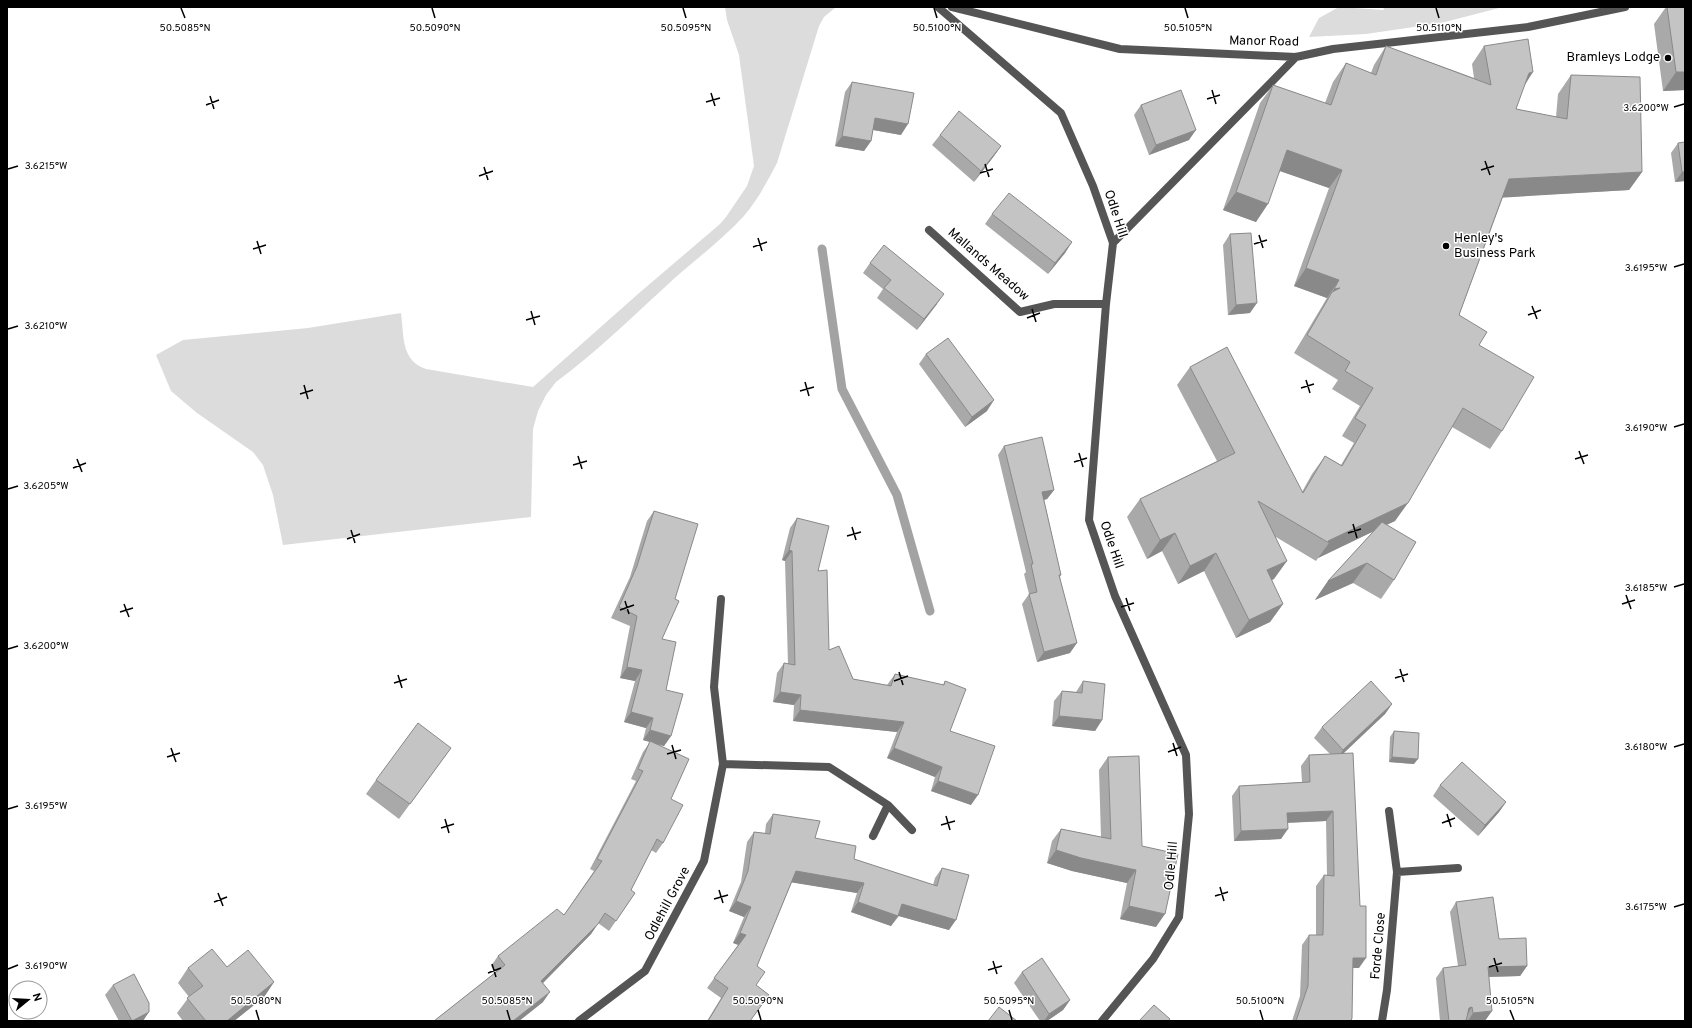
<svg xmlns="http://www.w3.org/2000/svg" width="1692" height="1028" font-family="Overpass,sans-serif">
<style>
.green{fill:#dcdcdc}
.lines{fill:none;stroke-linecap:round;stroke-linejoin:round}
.stream{stroke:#a3a3a3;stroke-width:9}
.street{stroke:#555;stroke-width:8}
.wall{fill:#a9a9a9}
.shaded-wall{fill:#898989}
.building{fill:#c4c4c4;stroke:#898989}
.ticks{fill:none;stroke:#000;stroke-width:1.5}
.poi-dot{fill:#000;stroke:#fff;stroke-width:1.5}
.labels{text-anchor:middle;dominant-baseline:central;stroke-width:3;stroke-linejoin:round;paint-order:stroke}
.street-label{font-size:13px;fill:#000;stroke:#fff}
.poi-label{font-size:13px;fill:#000;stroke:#fff;text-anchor:end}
.ticks-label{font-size:10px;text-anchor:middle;fill:#000;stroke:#fff;stroke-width:3;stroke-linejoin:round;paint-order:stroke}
</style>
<rect width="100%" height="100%" fill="#fff"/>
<path class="green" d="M725 7H836L824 17 819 26 777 163C767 182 757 201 743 217 719 243 689 264 664 288 629 320 594 354 556 382L546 395 538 411 533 429 531 517 283 545 273 495 263 465 253 452 197 413 171 391 156 355 183 340 308 328 401 313C404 336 401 361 426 369L533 387 638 294 720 224 726 217 747 186 754 166 739 55 727 20Z
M1339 7 1384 10 1383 7H1503L1441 23 1366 34 1309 37 1319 18Z"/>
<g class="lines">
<path class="stream" d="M822 249 842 389 897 495 930 611"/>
<path class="street" d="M938 7 1061 113 1093 186 1113 243 1106 304 1089 520 1115 596 1186 755 1189 814 1179 917 1153 959 1102 1021
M952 7 1120 49 1296 57 1333 49 1528 27 1625 7
M929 230 1020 312 1054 304H1106
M1113 243 1296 57
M723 764 829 767 888 805 912 830
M873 836 888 805
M1397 872 1458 868
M579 1021 645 971 704 861 723 764 714 687 721 599
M1382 1021 1387 990 1397 872 1389 811"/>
</g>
<path class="wall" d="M1666 7H1685V90L1663 91 1654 24Z
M1386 46 1474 78 1472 64 1484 46 1524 86 1516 109 1556 117 1558 94 1571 75 1642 172 1629 190 1503 197 1459 315 1479 345 1502 431 1490 449 1452 427 1395 521 1387 524 1394 580 1381 599 1353 583 1315 600 1328 581 1374 531 1318 558 1316 561 1276 537 1274 579 1271 580 1283 604 1270 622 1236 638 1204 571 1178 584 1162 551 1147 559 1127 517 1140 499 1217 461 1177 385 1190 367 1302 492 1312 474 1325 456 1341 465 1354 443 1342 436 1360 406 1332 389 1338 380 1294 353 1327 298 1294 286 1329 188 1280 171 1256 222 1223 210 1260 103 1273 85 1325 103 1333 82 1346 63 1371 73 1374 65Z
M852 82 901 135 873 130 871 141 864 151 835 146 845 92Z
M1141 105 1189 140 1149 155 1134 115Z
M940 135 1001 146 994 156 974 182 932 145Z
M1678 143 1685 181 1675 182 1671 153Z
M992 214 1072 242 1065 253 1048 274 985 224Z
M1230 234 1250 313 1228 315 1223 245Z
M870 263 937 304 917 330 877 298 883 289 863 273Z
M926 354 987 411 965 427 919 364Z
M1004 446 1054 490 1047 499 1044 500 1061 575 1060 577 1070 653 1037 662 1022 604 1029 594 1024 574 1026 572 998 455Z
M654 511 662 639 666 690 671 736 664 746 655 744 671 799 663 843 656 853 651 850 631 890 635 893 609 931 598 923 591 934 543 983V1002L519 1021H434L496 972 491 966 498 956 564 915 594 871 590 869 636 781 631 779 643 752 650 742 643 740 646 728 624 722 635 681 620 678 630 626 611 618 630 577 647 521Z
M797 518 818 571 829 650 853 679 887 685 895 674 943 685 945 681 950 731 971 805 931 791 935 777 887 758 897 732 793 721 794 705 773 702 777 673 784 663 788 664 785 561 782 560 790 528Z
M1083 681 1102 720 1095 731 1052 726 1054 701 1062 691 1076 692Z
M1392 704 1385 714 1343 754 1359 968H1353L1351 1021H1292L1300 996 1302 945 1309 935H1316V886L1324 875 1327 876 1326 821 1287 823 1281 839 1234 841 1232 796 1239 786 1302 782 1301 766 1309 755 1330 754 1314 738 1322 727Z
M1394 731 1414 764 1389 762 1390 737Z
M451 748 399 819 366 794 376 780Z
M1108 757 1142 846 1156 927 1120 919 1127 883 1072 871 1047 863 1052 841 1061 829 1101 837 1099 770Z
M1440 785 1506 802 1499 812 1478 836 1433 796Z
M773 814 815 838 854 859 933 885 935 878 942 868 949 930 899 916 891 926 851 912 857 893 792 882 757 966 756 985 769 995 750 1021H707L721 998 707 988 738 945 733 943 744 917 729 911 741 882 747 842 754 832 765 833 766 824Z
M1456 902 1499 939 1527 966 1520 976 1489 977 1485 1021H1440L1436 978 1443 968 1458 966 1450 912Z
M227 967 274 982 264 997 234 1021H183L177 1013 189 997 178 983 188 968Z
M1022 972 1070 1000 1063 1010 1047 1021H1040L1014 983Z
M113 985 143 1021H119L105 995Z"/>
<path class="shaded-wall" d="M1533 72 1521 91 1529 73Z
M1676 72H1685V90L1663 91Z
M875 118 908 124 901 135 868 129Z
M1196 130 1189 140 1149 155 1156 145Z
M842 136 871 141 864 151 835 146Z
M1001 146 994 156 974 182 981 171Z
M1287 150 1342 170 1329 188 1274 169Z
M1642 172 1629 190 1497 198 1509 179Z
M1682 172H1685V181L1675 182Z
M1236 192 1268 204 1256 222 1223 210Z
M1072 242 1065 253 1048 274 1055 263Z
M1306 268 1339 280 1327 298 1294 286Z
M1340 288 1332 292 1321 307 1334 289Z
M944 294 937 304 917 330 924 319Z
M1257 303 1250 313 1228 315 1236 305Z
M994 400 987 411 965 427 972 417Z
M1054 490 1047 499 1035 502 1042 492Z
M1408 503 1395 521 1318 558 1329 543 1328 541Z
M1175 533 1162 551 1147 559 1160 540Z
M789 550 792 551 785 561 782 560Z
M1216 553 1204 571 1178 584 1190 566Z
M1287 561 1274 579 1254 589 1267 570Z
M1367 563 1353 583 1315 600 1328 581Z
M1283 604 1270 622 1236 638 1249 620Z
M1077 643 1070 653 1037 662 1044 652Z
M627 667 642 670 635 681 620 678Z
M780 692 801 695 794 705 773 702Z
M1392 704 1385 714 1336 760 1343 750Z
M800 710 904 722 897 732 793 721Z
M631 712 653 718 646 728 624 722Z
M1059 716 1102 720 1095 731 1052 726Z
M650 730 671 736 664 746 643 740Z
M894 748 942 767 935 777 887 758Z
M1392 757 1418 759 1414 764 1389 762Z
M938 781 978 795 971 805 931 791Z
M1506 802 1499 812 1478 836 1485 825Z
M1333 811 1326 821 1280 823 1287 813Z
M1288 829 1281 839 1234 841 1241 831Z
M1056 850 1136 870 1127 883 1072 871 1047 863Z
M796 871 864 883 857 893 789 882Z
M736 901 751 907 744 917 729 911Z
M858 902 898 916 891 926 851 912Z
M902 904 956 920 949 930 895 915Z
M1129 906 1165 914 1156 927 1120 919Z
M598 924 591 934 534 992 541 981Z
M740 933 746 935 739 945 733 943Z
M1353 958H1366L1359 968H1346Z
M1527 966 1520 976 1481 977 1488 967Z
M274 982 264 997 234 1021H227Z
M550 992 543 1002 519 1021H513Z
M1070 1000 1063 1010 1047 1021H1044L1049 1014Z
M1472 1007 1466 1017 1469 1008Z
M1492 1011 1485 1021H1468L1473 1013Z
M149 1012 143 1021H132Z"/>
<path class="building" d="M1667 7H1685V72H1676Z
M1528 39 1533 72 1529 73 1516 109 1567 119 1571 75 1640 77 1642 172 1509 179 1459 315 1487 332 1479 345 1534 377 1502 431 1463 408 1408 503 1328 541 1329 543 1258 501 1287 561 1267 570 1283 604 1249 620 1216 553 1190 566 1175 533 1160 540 1140 499 1235 453 1190 367 1227 347 1303 493 1325 456 1342 466 1366 425 1355 418 1373 388 1345 371 1350 362 1307 335 1332 292 1340 288 1334 289 1339 280 1306 268 1342 170 1287 150 1268 204 1236 192 1273 85 1331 105 1346 63 1376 75 1386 46 1491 85 1484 46Z
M852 82 914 93 908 124 875 118 871 141 842 136Z
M1181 90 1196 130 1156 145 1141 105Z
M959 111 1001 146 981 171 940 135Z
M1685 142V172H1682L1678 143Z
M1009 193 1072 242 1055 263 992 214Z
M1251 233 1257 303 1236 305 1230 234Z
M884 245 944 294 924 319 884 288 891 280 870 263Z
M948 338 994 400 972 417 926 354Z
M1042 437 1054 490 1042 492 1061 575H1059L1077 643 1044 652 1029 594 1037 592 1031 564H1033L1004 446Z
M654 511 698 524 675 599 679 601 662 639 676 642 666 690 683 694 671 736 650 730 653 718 631 712 642 670 627 667 637 616 619 607 637 566Z
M797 518 829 526 818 571 827 570 829 650 839 646 853 679 891 686 895 674 944 685 945 681 966 689 950 731 995 746 978 795 938 781 942 767 894 748 904 722 800 710 801 695 780 692 784 663 795 665 792 551 789 550Z
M1382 522 1416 542 1394 580 1367 563 1328 581Z
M1083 681 1105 684 1102 720 1059 716 1062 691 1082 693Z
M1371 681 1392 704 1343 750 1322 727Z
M418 723 451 748 410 804 376 780Z
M1394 731 1419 733 1418 759 1392 757Z
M650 741 689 759 671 799 683 805 663 843 657 839 631 890 635 893 616 921 605 913 598 924 541 981 550 992 513 1021H434L505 965 498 956 557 909 564 915 602 861 597 859 643 771 638 769Z
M1353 753 1360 906H1366V958H1353L1352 1018 1351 1021H1296L1308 986 1309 935H1323L1324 875 1334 876 1333 811 1287 813 1288 829 1241 831 1239 786 1310 782 1309 755Z
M1139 756 1142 846 1178 854 1165 914 1129 906 1136 870 1081 858 1056 850 1061 829 1111 839 1108 757Z
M1462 762 1506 802 1485 825 1440 785Z
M773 814 820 821 815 838 856 846 854 859 937 886 942 868 969 875 956 920 902 904 898 916 858 902 864 883 796 871 757 966 765 972 756 985 769 995 750 1021H708L728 988 714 978 746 935 740 933 751 907 736 901 748 871 754 832 770 834Z
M1493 897 1499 939 1526 938 1527 966 1488 967 1492 1011 1473 1013 1472 1007 1469 1008 1466 1021H1449L1443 968 1466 965 1456 902Z
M212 949 227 967 248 950 274 982 227 1021H206L187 998 203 986 188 968Z
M1042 958 1070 1000 1049 1014 1022 972Z
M134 974 149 1003V1012L132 1021 113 985Z
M1154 1005 1170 1019 1168 1021H1139Z
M999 1007 1017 1021H988Z"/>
<path class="ticks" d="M181 8 185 18M432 8 435 18M683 8 686 18M934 8 937 18M1185 8 1188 18M1436 8 1439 18M1212 90 1216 104M711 93 715 106M210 96 214 109M1207 99 1220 95M706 102 720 98M206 105 219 100M1674 107 1684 104M1485 161 1490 175M985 164 989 177M484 167 488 180M8 169 18 166M1481 170 1494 166M980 173 993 169M479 176 493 171M1259 235 1263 248M758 238 762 251M257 241 261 254M1254 244 1267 240M753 247 767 242M253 249 266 245M1674 267 1684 264M1532 306 1537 319M1032 309 1036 322M531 311 535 325M1528 315 1541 310M1027 318 1040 313M526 320 540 316M8 329 18 326M1306 380 1310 393M805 382 809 396M304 385 308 399M1301 388 1314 384M800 391 814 387M300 394 313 390M1674 427 1684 424M1579 451 1584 464M1079 453 1083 467M578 456 582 469M77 459 82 472M1575 459 1588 455M1074 462 1087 458M573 465 587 461M73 468 86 463M8 489 18 486M1353 524 1357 538M852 527 856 540M351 530 355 543M1348 533 1361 529M847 536 861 532M347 539 360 534M1674 587 1684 584M1626 595 1631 609M1126 598 1130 611M625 601 629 614M124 604 129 617M1622 604 1635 600M1121 607 1134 603M620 610 634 605M120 612 133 608M8 649 18 646M1400 669 1404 682M899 672 903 685M398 675 402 688M1395 678 1408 674M894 681 908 676M394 683 407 679M1173 743 1177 756M672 745 676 759M1674 747 1684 744M171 748 176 762M1168 752 1181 747M667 754 681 750M167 757 180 753M8 809 18 806M1447 814 1451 827M946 816 950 830M445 819 449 833M1442 823 1455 818M941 825 955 821M441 828 454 824M1220 887 1224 901M719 890 723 903M218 893 223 906M1215 896 1228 892M714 899 728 895M214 902 227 897M1674 907 1684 904M1494 958 1498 972M993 961 997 974M492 964 496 977M1489 967 1502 963M8 969 18 965M988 970 1002 966M488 973 501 968M256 1010 259 1020M507 1010 510 1020M758 1010 761 1020M1009 1010 1012 1020M1260 1010 1263 1020M1510 1010 1514 1020"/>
<g class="poi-dot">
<circle cx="1668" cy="58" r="4"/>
<circle cx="1446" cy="246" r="4"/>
</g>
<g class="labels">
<g class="street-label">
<text transform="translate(1264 42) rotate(1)">Manor Road</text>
<text transform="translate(1115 214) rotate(72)">Odle Hill</text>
<text transform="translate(988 265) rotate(41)">Mallands Meadow</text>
<text transform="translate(1111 545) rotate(71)">Odle Hill</text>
<text transform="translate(1172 866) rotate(-85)">Odle Hill</text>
<text transform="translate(668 904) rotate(-62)">Odlehill Grove</text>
<text transform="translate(1379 946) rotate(-85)">Forde Close</text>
</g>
<g class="poi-label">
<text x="1660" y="58">Bramleys Lodge</text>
<text x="1454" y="239" text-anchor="start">Henley's<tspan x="1454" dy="15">Business Park</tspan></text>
</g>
</g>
<g class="ticks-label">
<text x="185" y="31">50.5085°N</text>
<text x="435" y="31">50.5090°N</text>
<text x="686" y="31">50.5095°N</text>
<text x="937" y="31">50.5100°N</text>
<text x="1188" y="31">50.5105°N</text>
<text x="1439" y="31">50.5110°N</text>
<text x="1646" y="111">3.6200°W</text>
<text x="46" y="169">3.6215°W</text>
<text x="1646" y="271">3.6195°W</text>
<text x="46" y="329">3.6210°W</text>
<text x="1646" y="431">3.6190°W</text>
<text x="46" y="489">3.6205°W</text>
<text x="1646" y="591">3.6185°W</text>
<text x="46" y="649">3.6200°W</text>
<text x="1646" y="750">3.6180°W</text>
<text x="46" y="809">3.6195°W</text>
<text x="1646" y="910">3.6175°W</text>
<text x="46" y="969">3.6190°W</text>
<text x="256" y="1004">50.5080°N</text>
<text x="507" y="1004">50.5085°N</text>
<text x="758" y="1004">50.5090°N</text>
<text x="1009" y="1004">50.5095°N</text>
<text x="1260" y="1004">50.5100°N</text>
<text x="1510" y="1004">50.5105°N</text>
</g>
<rect width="1692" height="1028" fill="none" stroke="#000000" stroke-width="16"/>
<g transform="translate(28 1000) rotate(72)"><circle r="19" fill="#ffffff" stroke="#999999"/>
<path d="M0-3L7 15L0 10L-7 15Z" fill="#000000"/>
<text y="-6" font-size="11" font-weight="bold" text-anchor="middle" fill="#000000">N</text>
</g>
</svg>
